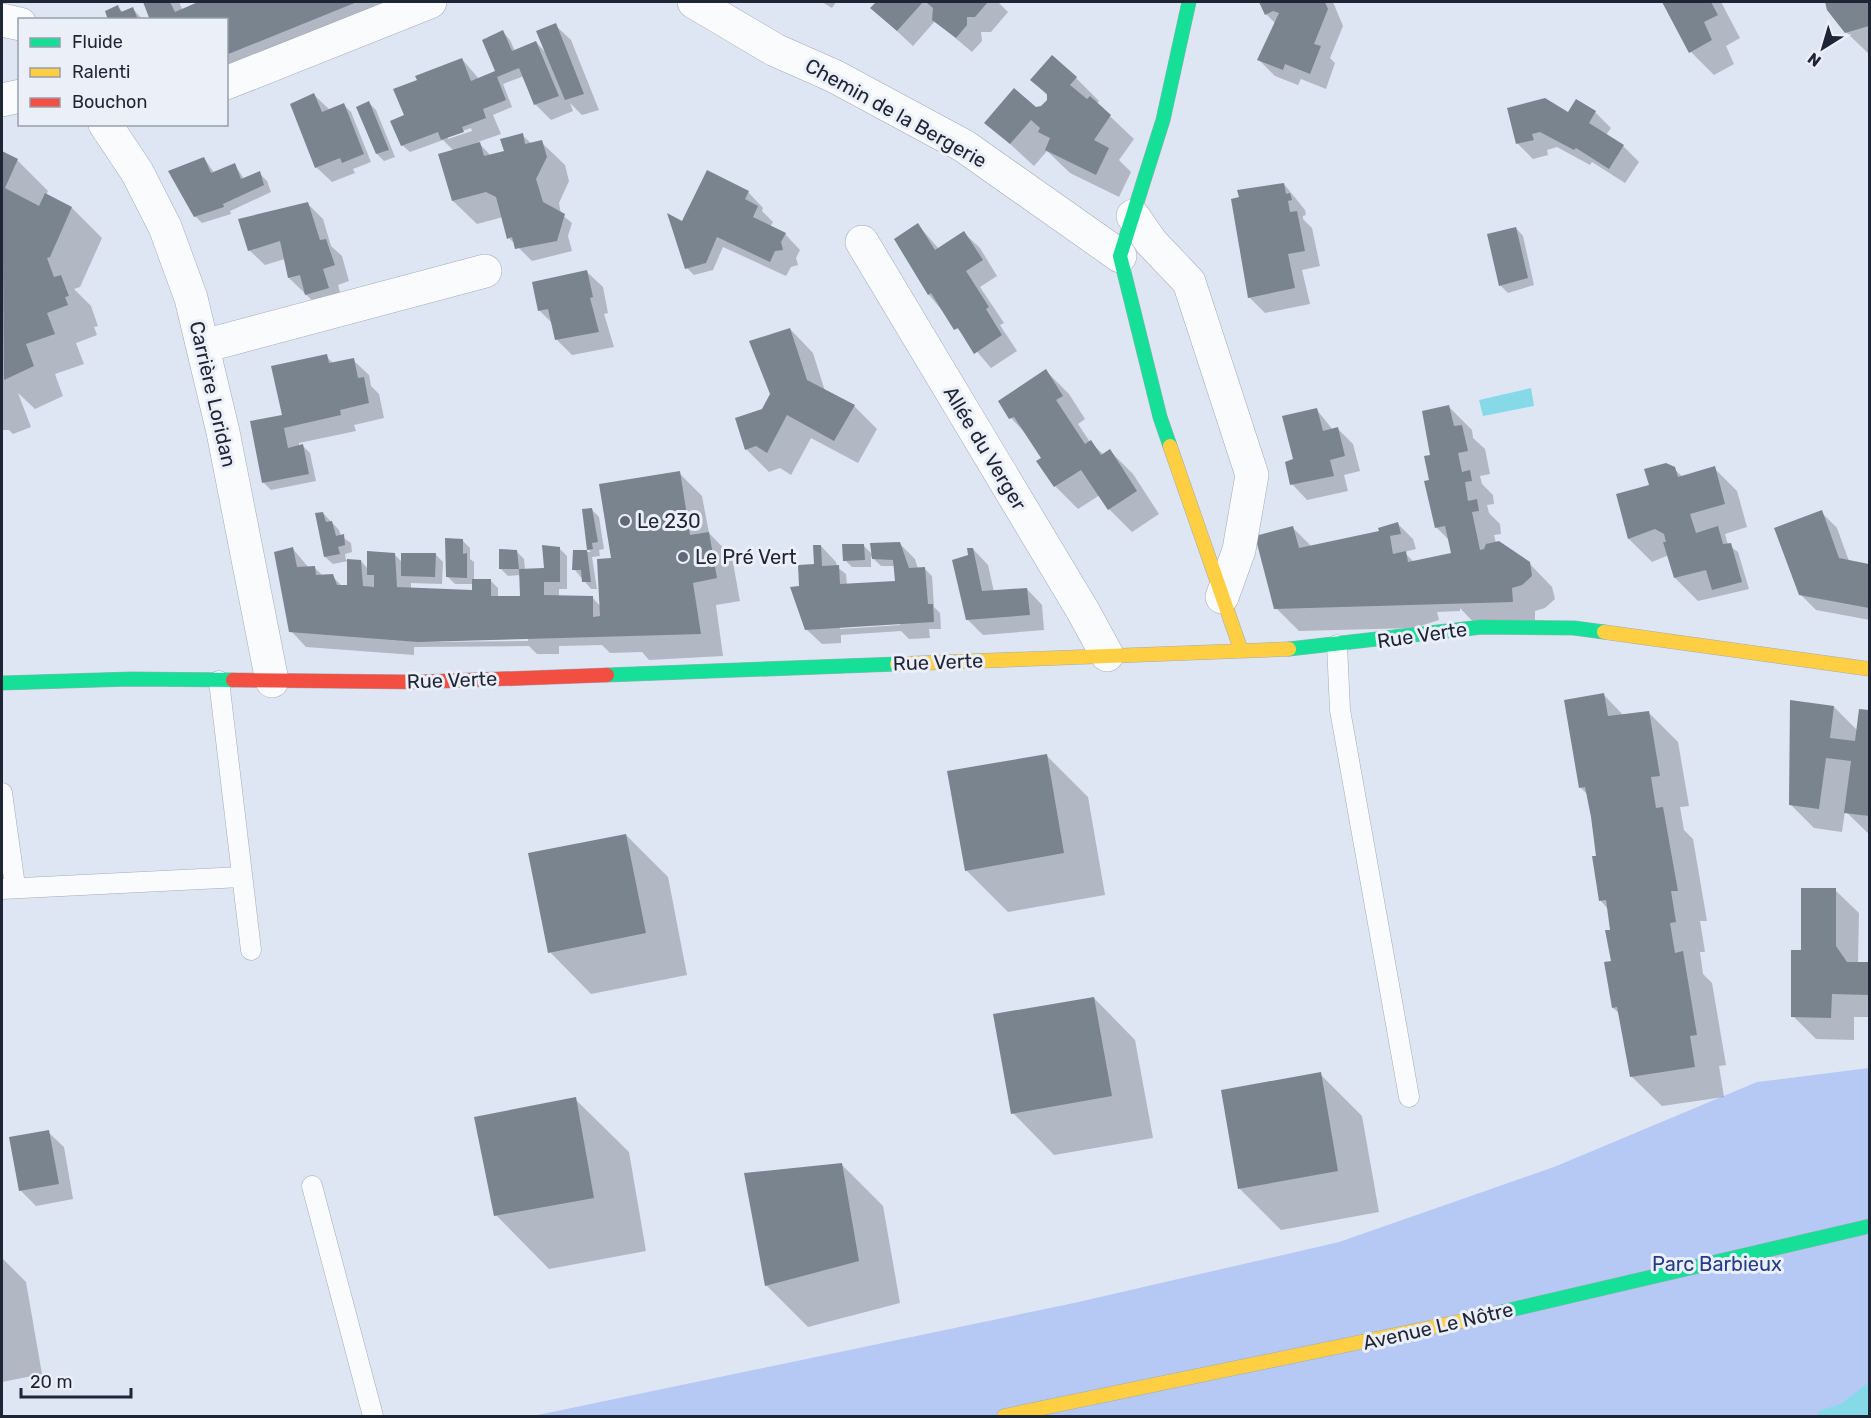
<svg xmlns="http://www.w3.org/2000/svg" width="1871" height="1418" font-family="Rubik,sans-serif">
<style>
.green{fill:#b6c9f5}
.water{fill:#86dae8}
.shadow{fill:#0003;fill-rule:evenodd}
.building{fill:#7a848f}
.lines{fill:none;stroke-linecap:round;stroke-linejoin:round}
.lane-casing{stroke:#a4abb8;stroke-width:21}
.street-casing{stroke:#a4abb8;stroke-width:34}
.fast-casing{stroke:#a4abb8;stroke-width:15}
.slow-casing{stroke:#a4abb8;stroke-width:15}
.jam-casing{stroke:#a4abb8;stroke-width:15}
.lane{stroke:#fafbfd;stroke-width:20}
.street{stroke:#fafbfd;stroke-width:33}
.fast{stroke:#16e098;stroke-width:14}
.slow{stroke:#ffcf43;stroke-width:14}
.jam{stroke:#f24e42;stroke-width:14}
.poi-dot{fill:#616978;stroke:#ebeff8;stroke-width:2}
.labels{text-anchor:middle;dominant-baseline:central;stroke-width:6;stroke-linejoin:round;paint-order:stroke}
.street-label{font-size:20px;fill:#1e2535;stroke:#ebeff8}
.poi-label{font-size:20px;fill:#1e2535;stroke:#ebeff8;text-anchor:start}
.park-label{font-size:20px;fill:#233c8b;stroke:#ebeff8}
</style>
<rect width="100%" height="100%" fill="#dee6f4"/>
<path class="green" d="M1869 1068V1416H533L1074 1303 1339 1242 1554 1167 1757 1082Z"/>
<path class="water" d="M1531 388 1534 406 1483 416 1479 400Z
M1869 1382V1416H1816L1821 1410 1841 1404Z"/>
<path class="shadow" d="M144 2H179L183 11 200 4 199 2H410L237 72 229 64 226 65V20H152Z
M822 2H836L832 8Z
M878 2H998L1008 12 991 32H981L982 41 972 52 935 21 913 46 872 8Z
M1260 2H1333L1343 26 1330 58 1335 63 1326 89 1301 79 1298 85 1275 76 1259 60 1276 24 1266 14Z
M1664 2H1721L1740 38 1726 46 1734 64 1714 75 1691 52Z
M1826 2H1870V55L1846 32 1829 10Z
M118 7 123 12 133 9 143 20H109Z
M555 25 571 40 599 110 582 115 570 103 573 111 551 120 535 104 524 76 503 84 512 107 493 115 501 134 478 142 491 156 506 152 522 135 532 144 541 142 565 165 569 181 559 203 561 214 572 223 568 236 572 251 532 261 509 238 503 217 477 224 453 201 454 151 443 140 410 152 402 145 406 116 419 81 462 59 479 79 496 72 503 32 510 40 515 51 536 42 546 53ZM471 128 472 131 448 139V136Z
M1076 78 1099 101 1097 104 1134 139 1119 160 1131 172 1119 197 1070 173 1047 151 1034 166 986 122 1042 108 1049 97 1032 80Z
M314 95 330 110 344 105 351 112 371 162 353 169 355 173 332 182 316 167Z
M1576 101 1595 112 1611 128 1606 135 1623 146 1639 162 1625 183 1592 162 1590 165 1557 147 1547 150 1548 155 1533 159 1518 144 1509 109 1568 114Z
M369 103 376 110 395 157 384 161 377 154Z
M2 153 18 161 48 191 46 195 72 208 102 238 80 287 74 289 91 306 98 326 94 327 97 335 76 343 84 364 55 374 63 396 35 409 18 393 31 427 13 434 9 430H2Z
M204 158 215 174 235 165 244 179 259 173 267 181 271 192 230 211 231 214 202 223 195 216Z
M1284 184 1305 210 1306 215 1303 216V219L1312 228 1320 266 1302 270 1310 304 1265 313 1249 297Z
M748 192 763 208 762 211 773 222 770 227 785 234 800 250 796 258 798 265 791 267 786 276 723 247 713 270 694 275 687 268 683 222Z
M308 204 323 219 331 246 342 256 349 281 338 285 343 303 322 310 289 278 285 259 265 265 249 250Z
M918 225 939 249 964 233 980 248 997 276 980 287 1004 323 1000 325 1017 351 991 368 929 295 896 239Z
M1516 228 1523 236 1534 285 1508 293 1500 285Z
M587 272 603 287 608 313 604 314 614 347 572 355 556 339 552 323 539 310Z
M790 329 813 353 825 391 854 406 877 429 858 463 811 438 791 475 780 468 769 472 746 449 761 411 772 394Z
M326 356 334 364 353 360 369 375 371 386 379 394 384 418 354 425 356 431 299 443V447L303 446 310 453 316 481 271 490 264 483 284 416Z
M1046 371 1069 394 1085 419 1078 424 1090 442 1104 455 1110 451 1133 474 1159 514 1132 532 1109 509 1100 495 1078 509 1055 486 1043 459 1028 436 1011 418Z
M1449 407 1472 430 1473 438 1485 449 1490 474 1480 476 1482 484 1493 495 1494 504 1487 505 1489 513 1500 524 1501 534 1494 535 1496 543 1529 563 1552 587 1555 599 1545 608 1535 611V625L1477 626 1460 608V611L1437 612 1439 620 1414 628 1299 631 1276 608 1293 528 1312 547 1375 534 1398 524 1413 539 1416 549 1404 552 1414 562 1453 554 1450 541 1437 528 1426 482 1431 481 1432 456Z
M1317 410 1333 430 1338 429 1353 444 1360 471 1344 475 1348 491 1307 500 1292 484Z
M1714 468 1737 491 1747 527 1725 534 1728 545 1738 552 1749 589 1698 601 1675 578 1669 555 1652 562 1629 539 1617 495 1650 486 1674 469 1683 477Z
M679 473 702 496 709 533 732 557 740 601 716 605 723 656 649 660 642 652 610 653 602 645 559 646V654H537L529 646 414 647V655L306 647 291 631 293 549 309 568H315L323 576H332L343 587H349L348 561 333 564 325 557 323 513 339 530 341 536 351 543 352 552 345 554 346 560 361 561 368 569 395 555 402 562 436 555 443 562 442 584 411 583V589L474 591V584H455L447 576 463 541 470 548V559L474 562V580L491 581 498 588V597L521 600V575L508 576 500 568 516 551 524 559 525 570 545 569 559 548 567 556V589H559V597H592L601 607 613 560ZM528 638V641L413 642Z
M591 509 599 517 604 549 599 550 600 556 592 557 597 589H591L574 569V552H591L588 549Z
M1821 512 1837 528 1849 561 1870 565V620L1816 610 1800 594Z
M899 543 915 559 918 569H925L932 576 934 607 940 613 941 629H929L930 638 909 639 901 631 841 635V643L822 644 806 629 801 587 816 565 821 546 836 562 837 567 846 574 847 585 896 582 895 566H881L871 556V567H852L845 560 863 545 873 555ZM900 622V625L840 629V626Z
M973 549 988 565 994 592 1027 589 1042 605 1044 630 983 635 967 619 970 556Z
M1604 695 1624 716 1648 712 1678 742 1689 806 1680 807 1684 830 1693 839 1707 921H1700L1705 952H1700L1703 974 1712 983 1726 1065 1719 1066 1724 1097 1662 1106 1631 1076 1620 1014 1613 1008 1612 931 1608 909 1600 900 1598 857 1588 795 1581 788Z
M1834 707 1858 731 1861 711 1870 712V835L1845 811 1842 832 1814 828 1791 805Z
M1046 755 1088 797 1105 895 1008 912 966 870Z
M626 835 668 877 687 975 591 994 550 952Z
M1835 890 1859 913 1858 963H1870V1017H1854V1040L1816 1039 1793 1016 1802 952Z
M1094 998 1135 1040 1153 1138 1054 1155 1013 1113Z
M1320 1074 1362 1116 1379 1212 1281 1230 1239 1188Z
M575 1099 629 1152 646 1251 549 1269 496 1215Z
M48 1132 64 1147 73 1199 36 1206 20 1190Z
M841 1164 883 1206 900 1303 808 1327 766 1285Z
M2 1258 26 1282 42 1374 2 1382Z"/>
<path class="building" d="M143 2H170L175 12 198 2H357L226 55V20H150Z
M876 2H923L897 31 870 8Z
M926 2H988L975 17H967V25L956 38 932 20 933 8Z
M1259 2H1325L1328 9 1314 44 1321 46 1310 74 1285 64 1283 70 1257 60 1279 13 1273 11 1265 15Z
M1662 2H1711L1718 15 1704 22 1712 40 1689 53Z
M1825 2H1868L1869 26 1845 33 1827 10Z
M118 5 121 12 133 7 138 20H108L105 11Z
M556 23 584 94 565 100 536 31Z
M503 30 512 51 536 41 559 96 534 105 519 68 497 77 506 100 483 109 486 118 462 127 464 132 441 140 438 132 401 146 390 121 404 115 393 89 417 80 415 76 462 58 471 81 495 71 482 40Z
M1052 55 1077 77 1070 85 1087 99 1090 96 1111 115 1094 140 1109 148 1096 175 1045 150 1050 138 1038 132 1040 128 1031 120 1010 144 984 123 1014 88 1036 107 1041 106 1047 100V94L1030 80Z
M314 93 322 112 344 103 364 154 342 163 340 158 315 168 290 104Z
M1545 98 1568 112 1576 99 1596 111 1589 123 1624 145 1609 169 1576 148 1574 150 1540 132 1532 134 1534 140 1516 144 1507 108Z
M369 101 389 150 376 154 356 107Z
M523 133 525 144 542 140 547 157 536 179 543 202 565 214 557 241 515 249 512 237 507 239 496 197 486 192 452 201 438 154 480 142 484 156 504 151 500 139Z
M2 151 18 159 5 188 39 206 45 193 72 207 50 257 47 258 54 277 61 275 69 296 65 297 68 305 47 313 55 334 26 344 34 366 4 380Z
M204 157 211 173 235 163 241 179 260 171 264 185 223 204 224 207 194 217 168 171Z
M707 170 749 191 745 199 758 206 753 217 786 233 781 242 783 250 775 251 770 262 717 237 706 263 685 269 667 213 682 221Z
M1284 183 1286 194 1290 193 1292 200 1288 201 1290 212 1297 211 1305 251 1288 254 1295 288 1248 298 1231 199 1239 197 1237 190Z
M308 202 320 240 326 239 335 265 323 269 329 288 305 295 300 275 288 278 280 241 248 251 238 219Z
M918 223 935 250 964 231 983 260 966 271 989 307 986 309 1002 335 974 354 958 328 954 330 931 293 928 295 894 239Z
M1516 227 1528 278 1499 286 1487 234Z
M587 270 593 297 590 298 599 332 555 340 548 309 538 311 532 282Z
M790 328 807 380 855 405 834 441 787 415 767 453 756 446 745 450 735 418 762 409 770 394 749 341Z
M327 354 329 363 354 358 358 378 364 377 369 403 340 410 341 415 284 428 288 448 303 444 309 474 262 483 250 421 282 415 271 366Z
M1046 369 1063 396 1056 400 1085 444 1091 440 1101 455 1110 449 1137 491 1108 510 1081 470 1054 487 1036 461 1041 458 1014 417 1009 419 998 401Z
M1449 405 1454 426 1462 425 1468 451 1458 453 1462 472 1470 470 1472 481 1465 482 1468 501 1477 499 1479 511 1472 512 1480 550 1484 549 1486 544 1499 541 1530 562 1532 576 1522 585 1512 588 1513 602 1274 609 1255 536 1293 526 1299 548 1379 531 1378 528 1398 522 1401 534 1390 536 1393 554 1406 551 1408 562 1451 553 1445 526 1435 528 1424 481 1429 480 1424 456 1430 455 1422 411Z
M1317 408 1323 431 1338 427 1345 456 1330 460 1334 476 1290 485 1285 462 1293 459 1282 416Z
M1666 463 1675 467 1678 477 1715 466 1725 504 1690 514 1696 533 1718 526 1723 544 1731 543 1742 582 1712 590 1706 570 1674 578 1663 542H1666L1664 534 1655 529 1628 539 1616 494 1649 485 1644 469Z
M680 471 690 535 709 532 717 578 693 583 701 634 418 642 289 632 274 552 293 547 297 567 315 566 316 575 333 574 337 585H347V559L361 560 363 586 374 587V575H367V551L395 553 397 587 472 590V579H491V596H520L519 569 544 568 542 545 560 547V582H544V595L593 596V617L600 616 597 559 611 558 599 484Z
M592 508 598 542 592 543 593 549 587 550 582 509Z
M1822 510 1839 558 1869 564V608L1799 595 1774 528Z
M323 512 326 522 332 521 336 536 344 534 345 545 338 547 340 554 324 557 315 513Z
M445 538 463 539V554L467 553V578L446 577Z
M900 542 909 568 925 567 928 604H933L934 622 805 630 790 587 799 586 798 565 814 564 813 545H821L822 566 839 565 840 584 895 581 893 560 872 559 870 543Z
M842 544H864L865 560 843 561Z
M967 548H973L982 591 1027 588 1030 615 966 620 952 560 968 555Z
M499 549 517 550 519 569H499Z
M573 550H587L591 582H582L581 570H572Z
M401 553H436L435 577 401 576Z
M1604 693 1608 716 1649 711 1660 776 1651 777 1656 808 1663 807 1678 891H1671L1676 922 1670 923 1675 953 1683 951 1697 1035 1690 1036 1695 1067 1630 1077 1617 1007 1612 1008 1604 962 1611 961 1605 930H1610L1606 900 1599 901 1592 856H1596L1591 817 1585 787 1579 788 1564 700Z
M1790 700 1834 706 1830 738 1855 741 1859 709 1869 710V816L1844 813 1851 761 1826 758 1819 809 1789 805Z
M1047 754 1064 853 965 871 947 771Z
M626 834 646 933 548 953 528 853Z
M1801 888H1836V946L1847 962H1869V995L1832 994 1831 1018 1791 1017V950H1801Z
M1094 997 1112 1096 1011 1114 993 1014Z
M1321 1072 1338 1171 1238 1189 1221 1090Z
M576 1097 594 1198 494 1216 474 1117Z
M49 1130 59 1184 19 1191 9 1137Z
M842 1163 859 1261 765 1286 744 1173Z"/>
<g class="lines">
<g class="lane-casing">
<path id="lane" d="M1337 645 1340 710 1409 1097
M219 681 251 950
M2 793 15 886
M2 889 241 877
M312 1186 373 1416"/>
</g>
<g class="street-casing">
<path id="street" d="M694 2 775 50 834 76 964 146 1120 256
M2 20 20 24
M226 83 430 2
M2 100 20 96
M105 124 137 172 165 227 191 298 223 432 272 681
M1133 216 1151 242 1189 282 1252 475 1239 550 1222 597
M862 242 1083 611 1107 655
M204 346 485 271"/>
</g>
<g class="fast-casing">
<path id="fast" d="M1170 446 1160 417 1120 256 1163 120 1189 2
M1289 649 1482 627 1574 628 1604 632
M607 675 897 664
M2 683 131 679 233 680
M1467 1320 1870 1226"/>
</g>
<g class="slow-casing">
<path id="slow" d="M1170 446 1241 650
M1604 632 1870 669
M897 664 1289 649
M1004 1416 1467 1320"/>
</g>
<g class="jam-casing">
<path id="jam" d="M233 680 417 682 607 675"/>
</g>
<use href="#lane" class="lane"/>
<use href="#street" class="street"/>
<use href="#fast" class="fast"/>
<use href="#slow" class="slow"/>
<use href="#jam" class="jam"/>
</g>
<g class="poi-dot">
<circle cx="625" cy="521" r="6"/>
<circle cx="683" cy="557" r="6"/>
</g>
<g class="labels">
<g class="street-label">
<text transform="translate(896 113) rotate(29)">Chemin de la Bergerie</text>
<text transform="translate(213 394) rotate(77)">Carrière Loridan</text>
<text transform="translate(985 448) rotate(59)">Allée du Verger</text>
<text transform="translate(1422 635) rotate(-8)">Rue Verte</text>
<text transform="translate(938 662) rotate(-2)">Rue Verte</text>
<text transform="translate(452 680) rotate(-2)">Rue Verte</text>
<text transform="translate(1438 1326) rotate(-13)">Avenue Le Nôtre</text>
</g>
<g class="poi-label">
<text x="637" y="521">Le 230</text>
<text x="695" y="557">Le Pré Vert</text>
</g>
<g class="park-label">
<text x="1717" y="1264">Parc Barbieux</text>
</g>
</g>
<rect width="1871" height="1418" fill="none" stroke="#1e2535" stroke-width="6"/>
<rect x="18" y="18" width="210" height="108" fill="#ebeff8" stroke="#999eaa" stroke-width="1.5"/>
<rect x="30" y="38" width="30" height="9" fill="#16e098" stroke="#999eaa" stroke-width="1.5"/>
<text x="72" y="48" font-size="18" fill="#1e2535">Fluide</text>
<rect x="30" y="68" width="30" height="9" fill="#ffcf43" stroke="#999eaa" stroke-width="1.5"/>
<text x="72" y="78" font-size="18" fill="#1e2535">Ralenti</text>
<rect x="30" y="98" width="30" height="9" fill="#f24e42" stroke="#999eaa" stroke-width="1.5"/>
<text x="72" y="108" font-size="18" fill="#1e2535">Bouchon</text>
<g transform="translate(1823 48) rotate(217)" stroke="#ebeff8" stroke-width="4.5" paint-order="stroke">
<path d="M0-4.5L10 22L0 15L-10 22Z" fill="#1e2535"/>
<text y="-9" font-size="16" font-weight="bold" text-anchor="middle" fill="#1e2535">N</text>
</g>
<path d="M21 1388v9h110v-9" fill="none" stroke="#1e2535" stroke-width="3"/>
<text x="30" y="1388" font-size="18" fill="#1e2535" stroke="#ebeff8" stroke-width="4.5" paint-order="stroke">20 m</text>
</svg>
